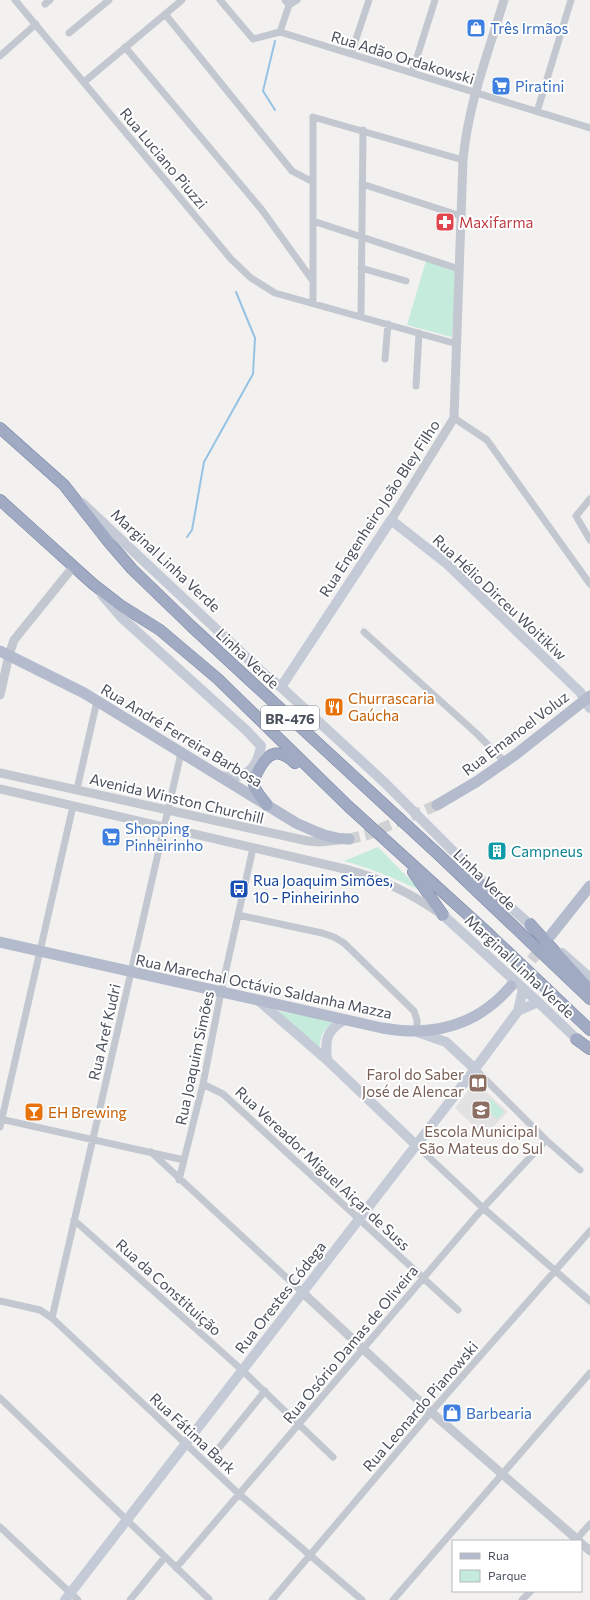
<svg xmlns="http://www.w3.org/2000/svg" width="590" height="1600" font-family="Commissioner,sans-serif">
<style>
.education{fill:#e3e2e2}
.green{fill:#c4ebdb}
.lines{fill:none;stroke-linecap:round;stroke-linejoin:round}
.stream{stroke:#96c3e3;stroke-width:2}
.primary-tunnel{stroke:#d0d1d2;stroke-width:11;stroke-dasharray:11 5.5;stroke-linecap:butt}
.trunk-casing{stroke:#7985a5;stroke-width:12}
.minor{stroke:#c3c8d0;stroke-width:7}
.tertiary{stroke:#c3c8d0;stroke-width:9}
.secondary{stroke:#c5cad7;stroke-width:10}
.primary{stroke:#b3bbcc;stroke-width:11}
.trunk{stroke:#a0aac2;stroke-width:11}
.labels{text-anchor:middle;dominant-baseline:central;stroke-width:4;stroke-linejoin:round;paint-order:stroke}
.shield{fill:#fff;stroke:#80848d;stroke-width:1}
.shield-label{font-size:14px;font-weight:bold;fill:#4a505c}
.shop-label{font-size:15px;fill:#366cbe;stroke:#fff;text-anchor:start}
.street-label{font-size:15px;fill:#4a505c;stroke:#fff}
.health-label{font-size:15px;fill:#be3a42;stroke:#fff;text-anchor:start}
.food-label{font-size:15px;fill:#c56008;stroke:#fff;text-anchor:start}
.culture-label{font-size:15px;fill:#0d838f;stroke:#fff;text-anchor:start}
.transit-label{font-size:15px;fill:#164399;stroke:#fff;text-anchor:start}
.education-label{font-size:15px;fill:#785e54;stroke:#fff;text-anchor:end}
</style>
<rect width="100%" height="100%" fill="#f2f1f0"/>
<path class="education" d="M484 1084 486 1086 485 1091 508 1112 484 1136 455 1108 470 1088H478Z"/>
<path class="green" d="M426 261 456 270 452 337 407 325Z
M378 847 420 890C395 879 371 868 344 861Z
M277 1011 333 1021 322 1034 319 1048Z
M491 1099 504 1112 497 1119 484 1107Z"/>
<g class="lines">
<path class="stream" d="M275 110 263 91 275 41
M187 537 192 530 204 462 253 374 255 338 236 292"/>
<path class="primary-tunnel" d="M349 839 366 835 437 805
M511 986 544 944"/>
<g class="trunk-casing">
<path id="trunk" d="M0 428 64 485 107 540 132 569 191 626 439 855 590 999
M0 500 93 584 120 605 160 630 218 679 348 806 489 934 590 1030
M267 805C262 798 255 792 254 784 254 778 256 774 259 769 269 751 279 748 295 763
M413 872 443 915
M467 874 499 897
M530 924 587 987
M576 1039 590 1049"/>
</g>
<path class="minor" d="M15 0 231 259 251 278 275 293 457 344
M220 0 253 39 280 32 590 128
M45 4 50 0
M289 5 297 0
M165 14 292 171 313 182
M280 32 289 5 285 0
M69 33 109 0
M125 47 262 210 313 281
M351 54 369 0
M0 56 36 24
M412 73 435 0
M84 82 182 0
M537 112 571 0
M362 184 461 216
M313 221 459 269
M361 268 406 281
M313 303V117L463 160
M361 316 363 130
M385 359 388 324
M416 386 419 333
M454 418 487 440 590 584
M590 499 576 516 590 540
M364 632 476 733 505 762
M77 789 97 701
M238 915 322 933 334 937 344 943 414 1011 417 1020V1032
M475 1069 546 1140 580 1170
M203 1084 223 1094 458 1310
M0 1119 184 1160
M0 1127 73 806
M416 1145 483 1208 590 1301
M151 1152 302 1292
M179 1180 203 1084 221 992 253 848
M74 1220 242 1370 333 1457
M0 1301 40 1310 52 1318 239 1494 362 1600
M52 1318 181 753
M0 1398 209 1599
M214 1454 265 1391
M0 1527 78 1600
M575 1541 590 1524
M176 1568 483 1208 546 1140
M130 1600 165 1557
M272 1600 431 1412 590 1231
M393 1600 590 1373
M522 1600 531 1591"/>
<path class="tertiary" d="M391 520 454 418 463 160C468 105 488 53 504 0
M0 695 9 655 14 640 73 567
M0 773 308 841 319 842 339 840
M0 789 349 870C383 879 412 894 441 914
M302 1292 431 1412 579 1541
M581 1543 590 1551"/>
<path class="secondary" d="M82 503 264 674 281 687 384 782 499 897 535 929
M102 595 122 618 247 731 261 746C257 771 244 780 219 776
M281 687 391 520 446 563 580 692 590 708
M443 915 538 1002 582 1044
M562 953 590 978
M259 1001 327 1060 416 1145
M518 1011 538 1002
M417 1032 446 1042 475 1069
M327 1060C325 1040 326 1031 344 1020
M65 1600 475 1069 518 1011 523 989"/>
<path class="primary" d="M0 651 84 693 296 823C314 831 328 839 349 839
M437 805 476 782 515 755 590 696
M551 935 590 886
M0 942 382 1028C432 1037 477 1026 511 986"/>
<use href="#trunk" class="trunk"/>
</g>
<defs>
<g id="shop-square" transform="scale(1)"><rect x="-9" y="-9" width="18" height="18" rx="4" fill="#3f7fe0" stroke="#fff"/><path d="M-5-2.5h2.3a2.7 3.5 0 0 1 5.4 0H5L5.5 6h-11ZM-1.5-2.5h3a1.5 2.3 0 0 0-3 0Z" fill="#fff"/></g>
<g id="supermarket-square" transform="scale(1)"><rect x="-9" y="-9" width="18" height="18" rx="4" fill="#3f7fe0" stroke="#fff"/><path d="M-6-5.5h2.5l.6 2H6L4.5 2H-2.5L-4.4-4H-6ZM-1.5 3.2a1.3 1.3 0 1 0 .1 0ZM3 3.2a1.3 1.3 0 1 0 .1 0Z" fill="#fff"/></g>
<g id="pharmacy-square" transform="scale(1)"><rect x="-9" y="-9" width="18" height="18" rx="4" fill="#e0444e" stroke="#fff"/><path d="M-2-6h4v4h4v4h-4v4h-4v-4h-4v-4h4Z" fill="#fff"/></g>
<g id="restaurant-square" transform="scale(1)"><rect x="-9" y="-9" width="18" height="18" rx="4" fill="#e8710a" stroke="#fff"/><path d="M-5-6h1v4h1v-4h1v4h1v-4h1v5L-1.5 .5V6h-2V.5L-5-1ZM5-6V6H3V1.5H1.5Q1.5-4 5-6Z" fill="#fff"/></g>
<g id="building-square" transform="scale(1)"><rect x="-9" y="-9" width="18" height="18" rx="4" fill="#0f9aa8" stroke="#fff"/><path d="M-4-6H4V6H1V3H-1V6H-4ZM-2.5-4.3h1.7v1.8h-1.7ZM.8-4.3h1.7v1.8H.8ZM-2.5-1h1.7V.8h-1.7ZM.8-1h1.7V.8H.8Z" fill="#fff"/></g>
<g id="bus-square" transform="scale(1)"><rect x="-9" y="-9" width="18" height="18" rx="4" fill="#1a4fb4" stroke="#fff"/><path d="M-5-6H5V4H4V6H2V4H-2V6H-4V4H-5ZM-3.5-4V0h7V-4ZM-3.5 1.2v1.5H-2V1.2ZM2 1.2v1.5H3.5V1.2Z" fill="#fff"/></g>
<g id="library-square" transform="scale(1)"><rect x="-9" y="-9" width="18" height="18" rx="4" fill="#8d6e63" stroke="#fff"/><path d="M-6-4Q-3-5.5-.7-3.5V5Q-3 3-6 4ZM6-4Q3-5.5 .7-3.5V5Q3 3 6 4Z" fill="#fff"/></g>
<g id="school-square" transform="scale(1)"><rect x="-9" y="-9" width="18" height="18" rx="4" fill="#8d6e63" stroke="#fff"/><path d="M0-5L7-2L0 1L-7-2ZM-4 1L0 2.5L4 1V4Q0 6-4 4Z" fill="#fff"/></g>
<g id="bar-square" transform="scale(1)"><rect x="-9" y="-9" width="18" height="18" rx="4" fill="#e8710a" stroke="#fff"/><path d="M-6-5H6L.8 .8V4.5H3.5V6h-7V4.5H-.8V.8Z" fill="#fff"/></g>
</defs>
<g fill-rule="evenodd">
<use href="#shop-square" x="476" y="28"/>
<use href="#supermarket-square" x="501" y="86"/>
<use href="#pharmacy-square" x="445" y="222"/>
<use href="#restaurant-square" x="334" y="707"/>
<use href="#supermarket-square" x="111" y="837"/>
<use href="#building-square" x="497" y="851"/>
<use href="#bus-square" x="239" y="889"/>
<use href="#library-square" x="478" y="1083"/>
<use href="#school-square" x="481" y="1110"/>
<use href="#bar-square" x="34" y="1112"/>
<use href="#shop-square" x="452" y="1413"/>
</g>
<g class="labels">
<rect class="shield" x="261" y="706" width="58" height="24" rx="3"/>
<g class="shield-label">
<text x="290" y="718">BR-476</text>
</g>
<g class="shop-label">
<text x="490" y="28">Três Irmãos</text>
<text x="515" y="86">Piratini</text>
<text x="125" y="828">Shopping<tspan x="125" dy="17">Pinheirinho</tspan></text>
<text x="466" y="1413">Barbearia</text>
</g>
<g class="street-label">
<text transform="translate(403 57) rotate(17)">Rua Adão Ordakowski</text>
<text transform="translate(164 158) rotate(50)">Rua Luciano Piuzzi</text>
<text transform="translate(379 508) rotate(-57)">Rua Engenheiro João Bley Filho</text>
<text transform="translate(166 560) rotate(43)">Marginal Linha Verde</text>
<text transform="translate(500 597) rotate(43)">Rua Hélio Dirceu Woitikiw</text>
<text transform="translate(248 658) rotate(43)">Linha Verde</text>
<text transform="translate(515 733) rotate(-37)">Rua Emanoel Voluz</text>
<text transform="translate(182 735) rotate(31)">Rua André Ferreira Barbosa</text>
<text transform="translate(177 798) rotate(13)">Avenida Winston Churchill</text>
<text transform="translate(485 879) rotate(44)">Linha Verde</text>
<text transform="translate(520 966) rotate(43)">Marginal Linha Verde</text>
<text transform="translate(264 986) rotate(12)">Rua Marechal Octávio Saldanha Mazza</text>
<text transform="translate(104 1032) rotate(-77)">Rua Aref Kudri</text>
<text transform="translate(194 1058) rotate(-78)">Rua Joaquim Simões</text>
<text transform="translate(323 1168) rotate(43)">Rua Vereador Miguel Aiçar de Suss</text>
<text transform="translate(169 1287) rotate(42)">Rua da Constituição</text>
<text transform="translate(280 1297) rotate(-52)">Rua Orestes Códega</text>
<text transform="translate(350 1344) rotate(-50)">Rua Osório Damas de Oliveira</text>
<text transform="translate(420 1406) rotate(-49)">Rua Leonardo Pianowski</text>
<text transform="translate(193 1433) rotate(43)">Rua Fátima Bark</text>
</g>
<g class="health-label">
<text x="459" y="222">Maxifarma</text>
</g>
<g class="food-label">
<text x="348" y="698">Churrascaria<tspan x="348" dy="17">Gaúcha</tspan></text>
<text x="48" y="1112">EH Brewing</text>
</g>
<g class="culture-label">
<text x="511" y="851">Campneus</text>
</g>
<g class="transit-label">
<text x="253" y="880">Rua Joaquim Simões,<tspan x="253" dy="17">10 - Pinheirinho</tspan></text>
</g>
<g class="education-label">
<text x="464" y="1074">Farol do Saber<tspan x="464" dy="17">José de Alencar</tspan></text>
<text x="481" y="1131" text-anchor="middle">Escola Municipal<tspan x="481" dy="17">São Mateus do Sul</tspan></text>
</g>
</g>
<rect x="452" y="1540" width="130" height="52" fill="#ffffff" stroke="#b7b9be"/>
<rect x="460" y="1553" width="20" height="6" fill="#b3bbcc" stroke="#b7b9be"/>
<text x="488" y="1560" font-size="12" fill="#4a505c">Rua</text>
<rect x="460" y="1570" width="20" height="12" fill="#c4ebdb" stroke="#b7b9be"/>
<text x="488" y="1580" font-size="12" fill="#4a505c">Parque</text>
</svg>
